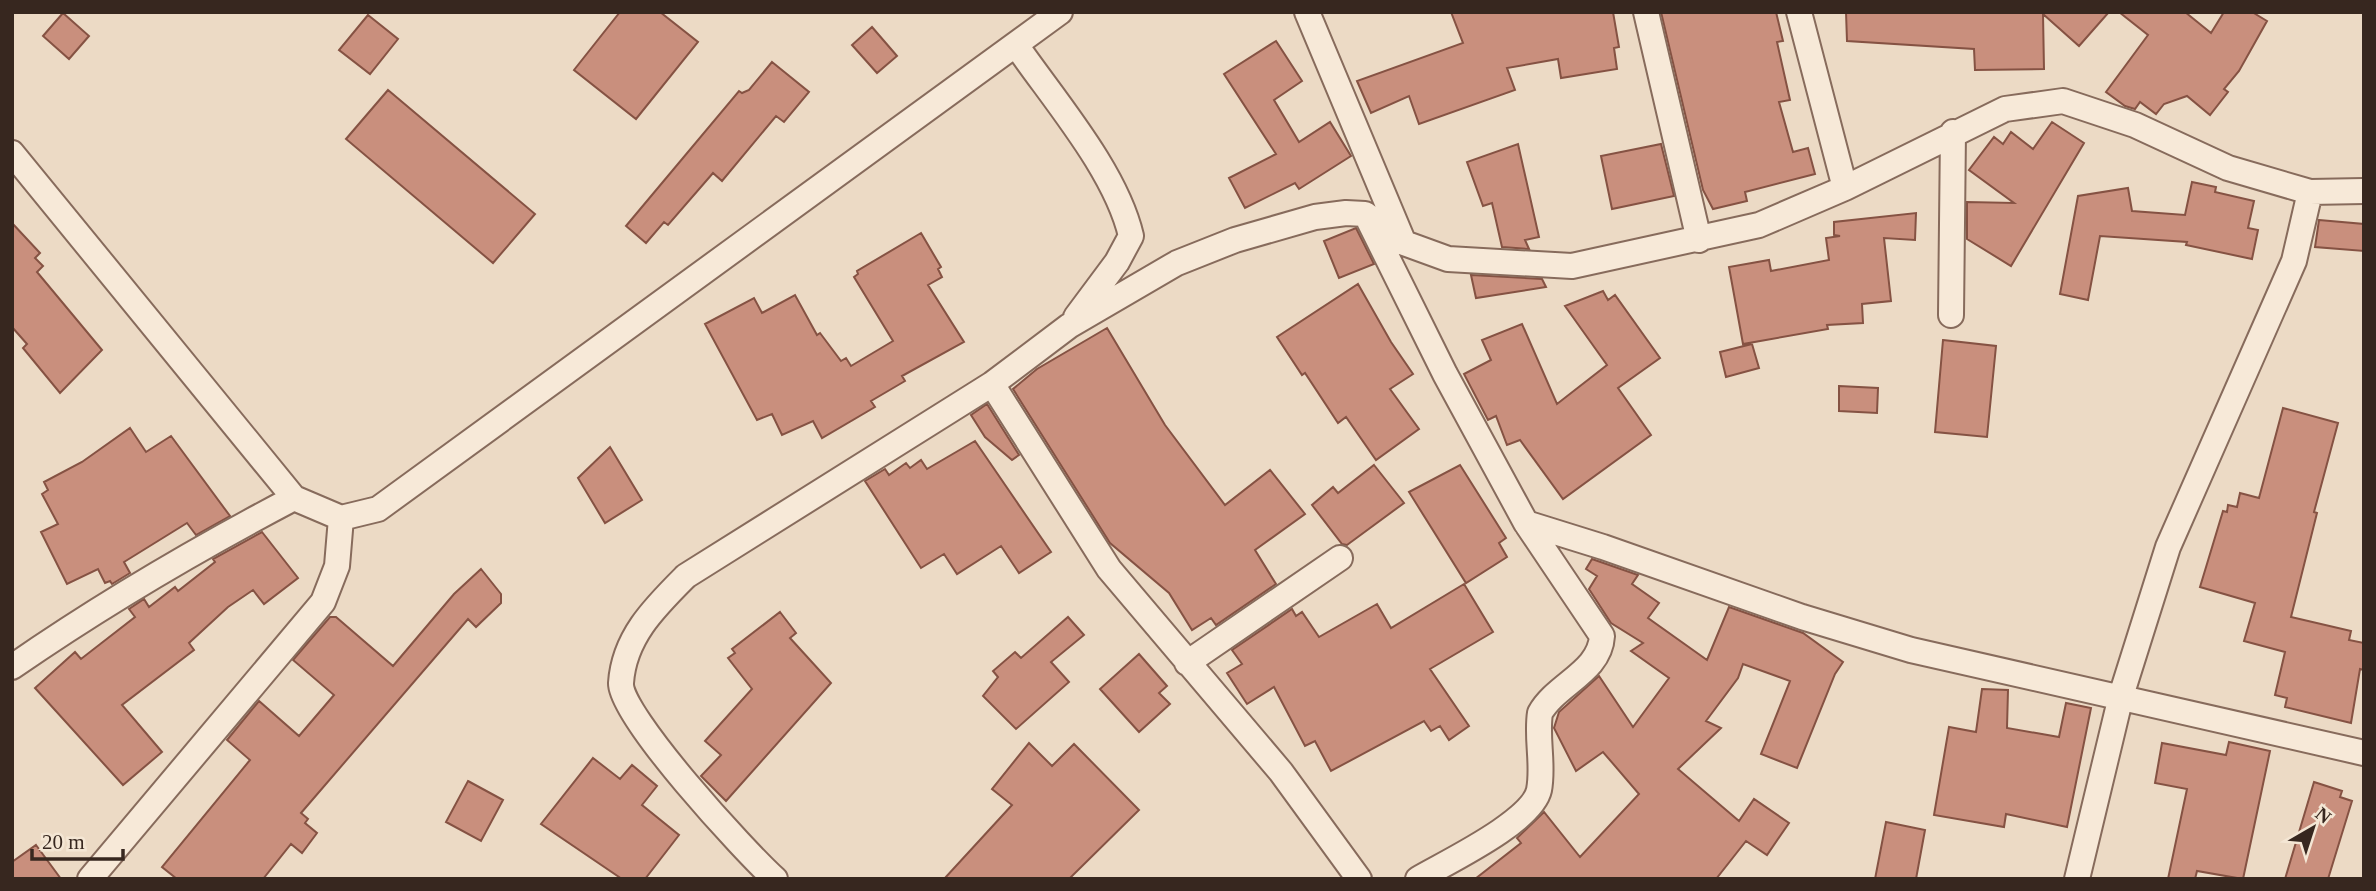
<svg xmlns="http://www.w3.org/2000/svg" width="2376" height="891" font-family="Georgia,serif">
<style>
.building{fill:#c98f7d;stroke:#855243;stroke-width:2}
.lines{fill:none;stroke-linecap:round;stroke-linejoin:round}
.street-casing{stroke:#876b5c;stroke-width:28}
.street{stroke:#f7e9d8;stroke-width:24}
</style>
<rect width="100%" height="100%" fill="#ecdac5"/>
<path class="building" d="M620 12H660L698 42 636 119 574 70Z
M1451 12H1613L1619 47 1614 48 1617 69 1561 78 1558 59 1507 68 1515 90 1419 124 1409 96 1371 113 1357 81 1463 43Z
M1661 12H1776L1783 41 1777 42 1790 100 1779 102 1793 152 1808 148 1815 174 1745 192 1747 201 1713 209 1703 190Z
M1846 12H2109L2079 46 2043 14 2044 69 1975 70 1974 49 1847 41Z
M2119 12H2185L2211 33 2224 12H2252L2267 21 2239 71 2224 89 2228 92 2210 115 2187 96 2164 104 2156 114 2140 102 2135 109 2125 106 2106 92 2148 35Z
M63 13 89 36 69 59 43 36Z
M368 15 398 39 370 74 339 50Z
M872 27 897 56 877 73 852 45Z
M1276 41 1302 81 1274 100 1299 142 1330 122 1351 156 1299 189 1295 183 1245 208 1229 178 1276 154 1224 74Z
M772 62 809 92 784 122 776 116 722 181 713 173 668 225 664 222 646 243 626 226 739 91 742 93 749 90Z
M388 90 535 214 493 263 346 139Z
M2052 122 2084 143 2011 266 1967 239V202L2014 203 1969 170 1994 137 2003 144 2011 132 2033 149Z
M1518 144 1539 237 1525 240 1529 249 1502 247 1492 203 1483 206 1467 162Z
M1661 144 1674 196 1612 209 1601 156Z
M2192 182 2216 187 2215 192 2254 201 2248 228 2258 230 2252 259 2186 245 2187 242 2100 236 2088 300 2060 294 2078 196 2128 188 2132 211 2185 215Z
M1916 213 1915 240 1884 238 1891 301 1862 304 1863 323 1827 325 1828 329 1743 344 1729 267 1769 260 1771 271 1829 260 1826 238 1840 236 1834 235V222Z
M2319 220 2364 224V251L2315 247Z
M12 223 40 253 35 258 43 266 37 272 102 350 60 393 23 348 27 344 12 327Z
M1356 228 1374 264 1339 278 1324 241Z
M921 233 941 267 938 269 942 277 928 285 964 342 902 376 905 381 871 401 875 407 822 438 813 421 782 435 772 414 757 420 705 324 754 298 762 313 795 295 817 335 820 333 841 361 846 358 851 366 893 341 854 277 858 274 857 271Z
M1471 275 1542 279 1546 287 1476 298Z
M1358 284 1391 342 1413 374 1390 389 1419 429 1376 460 1346 417 1338 423 1305 373 1302 375 1277 337Z
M1603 291 1608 300 1615 295 1660 358 1618 388 1651 435 1563 499 1520 440 1507 445 1496 416 1488 420 1464 374 1491 360 1482 340 1522 324 1557 404 1607 365 1565 306Z
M1107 328 1165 425 1225 505 1270 470 1305 514 1255 550 1276 584 1216 625 1211 618 1192 630 1169 593 1110 543 1013 389 1037 369Z
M1943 340 1996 346 1987 437 1935 432Z
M1752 344 1759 368 1726 377 1720 352Z
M1839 386 1878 388 1877 413 1839 411Z
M987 404 1019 455 1012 460 985 437 971 415Z
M2283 408 2338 423 2314 512 2317 513 2291 617 2351 631 2349 640 2364 643V670L2360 669 2351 723 2285 707 2287 698 2275 695 2285 652 2244 641 2255 603 2200 587 2223 511 2227 512 2228 505 2237 507 2240 493 2259 498Z
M130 428 146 452 171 436 230 516 196 535 187 523 124 562 130 573 112 584 110 581 105 583 98 569 67 584 41 532 58 524 42 494 48 490 44 482 82 462Z
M975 441 1051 552 1019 573 1001 546 957 574 944 554 921 568 865 481 885 469 889 475 906 463 910 468 921 460 927 469Z
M610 447 642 500 605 523 578 478Z
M1374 465 1404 503 1347 545 1342 544 1312 505 1333 487 1338 493Z
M1460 465 1506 538 1499 543 1507 557 1466 583 1409 492Z
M262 532 298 578 264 604 253 590 228 607 189 643 194 650 122 705 162 752 123 785 35 688 75 652 81 659 135 617 129 609 144 599 149 607 175 587 178 591 215 562 213 559Z
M1592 559 1638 575 1632 584 1659 603 1648 618 1707 660 1729 607 1803 633 1843 662 1835 674 1797 768 1761 754 1790 681 1743 664 1738 678 1706 721 1721 728 1678 769 1739 821 1754 799 1789 823 1767 855 1746 841 1716 879H1475L1521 843 1517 838 1544 812 1580 857 1639 794 1603 752 1576 771 1554 728 1559 712 1599 676 1633 727 1669 678 1631 651 1643 643 1611 623 1589 589 1597 576 1586 569Z
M481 569 501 594V603L476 627 468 619 301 813 308 819 305 823 317 833 302 853 291 844 263 879H177L162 867 250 760 227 740 259 701 299 736 334 695 293 660 330 617H336L393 666 454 594Z
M1464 584 1493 632 1430 669 1469 726 1449 740 1440 726 1431 731 1424 721 1331 771 1315 741 1305 746 1274 687 1247 704 1227 673 1242 664 1232 650 1292 609 1296 616 1302 612 1319 637 1377 604 1391 628Z
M780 612 796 633 790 638 831 683 726 801 701 776 721 755 705 741 752 689 728 658 735 653 732 649Z
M1068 617 1084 635 1051 662 1069 682 1016 729 983 696 998 677 993 671 1015 652 1021 658Z
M1139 654 1167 686 1159 693 1170 704 1139 732 1100 689Z
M1982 689 2008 690 2007 728 2059 737 2066 703 2091 708 2067 827 2006 814 2004 827 1934 815 1949 727 1976 732Z
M2229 742 2270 751 2243 879 2197 871 2195 879H2168L2187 789 2155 783 2162 743 2226 755Z
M1029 743 1052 766 1074 744 1139 810 1069 879H944L1012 805 992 789Z
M593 758 620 779 632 765 657 786 642 805 679 835 645 879H622L541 824Z
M468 781 503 800 481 841 446 822Z
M2314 782 2342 791 2340 797 2352 801 2328 879H2285Z
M1886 822 1925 830 1916 879H1875Z
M36 845 61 879H12V862Z"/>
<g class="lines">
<g class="street-casing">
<path id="street" d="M1307 12 1403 241
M1646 12 1699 240
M1016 45C1054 100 1116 171 1131 236L1117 262 1076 317
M12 153 294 498 341 518 378 509 1060 12
M1845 188 2005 109 2063 101 2135 125 2228 168 2310 192 2364 191
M1367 217 1445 374 1526 523 1602 636C1600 672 1556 684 1540 713 1536 738 1544 765 1539 790 1532 822 1447 862 1418 879
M1951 315 1953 132
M992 384 1109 569 1281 772 1359 879
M1526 523 1603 547 1802 617 1911 650 2364 753
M1187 663 1340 558
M12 667C103 604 197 549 294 498
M90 879 323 602 337 566 341 518
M775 879C746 853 619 715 621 683 624 637 655 607 686 576L992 384 1069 326 1177 263 1235 240 1315 217 1346 213 1365 214 1404 243 1448 259 1572 266 1759 225 1845 188 1799 12
M2077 879 2121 696 2168 547 2294 261 2310 192"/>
</g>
<use href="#street" class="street"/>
</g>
<rect width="2376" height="891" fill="none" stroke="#37271f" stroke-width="28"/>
<g transform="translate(2313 828) rotate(39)" stroke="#f4e6d4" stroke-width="5" paint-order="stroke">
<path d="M0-5L12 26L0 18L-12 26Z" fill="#37271f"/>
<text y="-10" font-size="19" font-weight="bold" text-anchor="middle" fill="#37271f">N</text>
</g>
<path d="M32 849v10h91v-10" fill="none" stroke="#37271f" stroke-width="3.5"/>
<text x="42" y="849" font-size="21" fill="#37271f" stroke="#f4e6d4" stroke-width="5" paint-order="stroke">20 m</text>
</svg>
